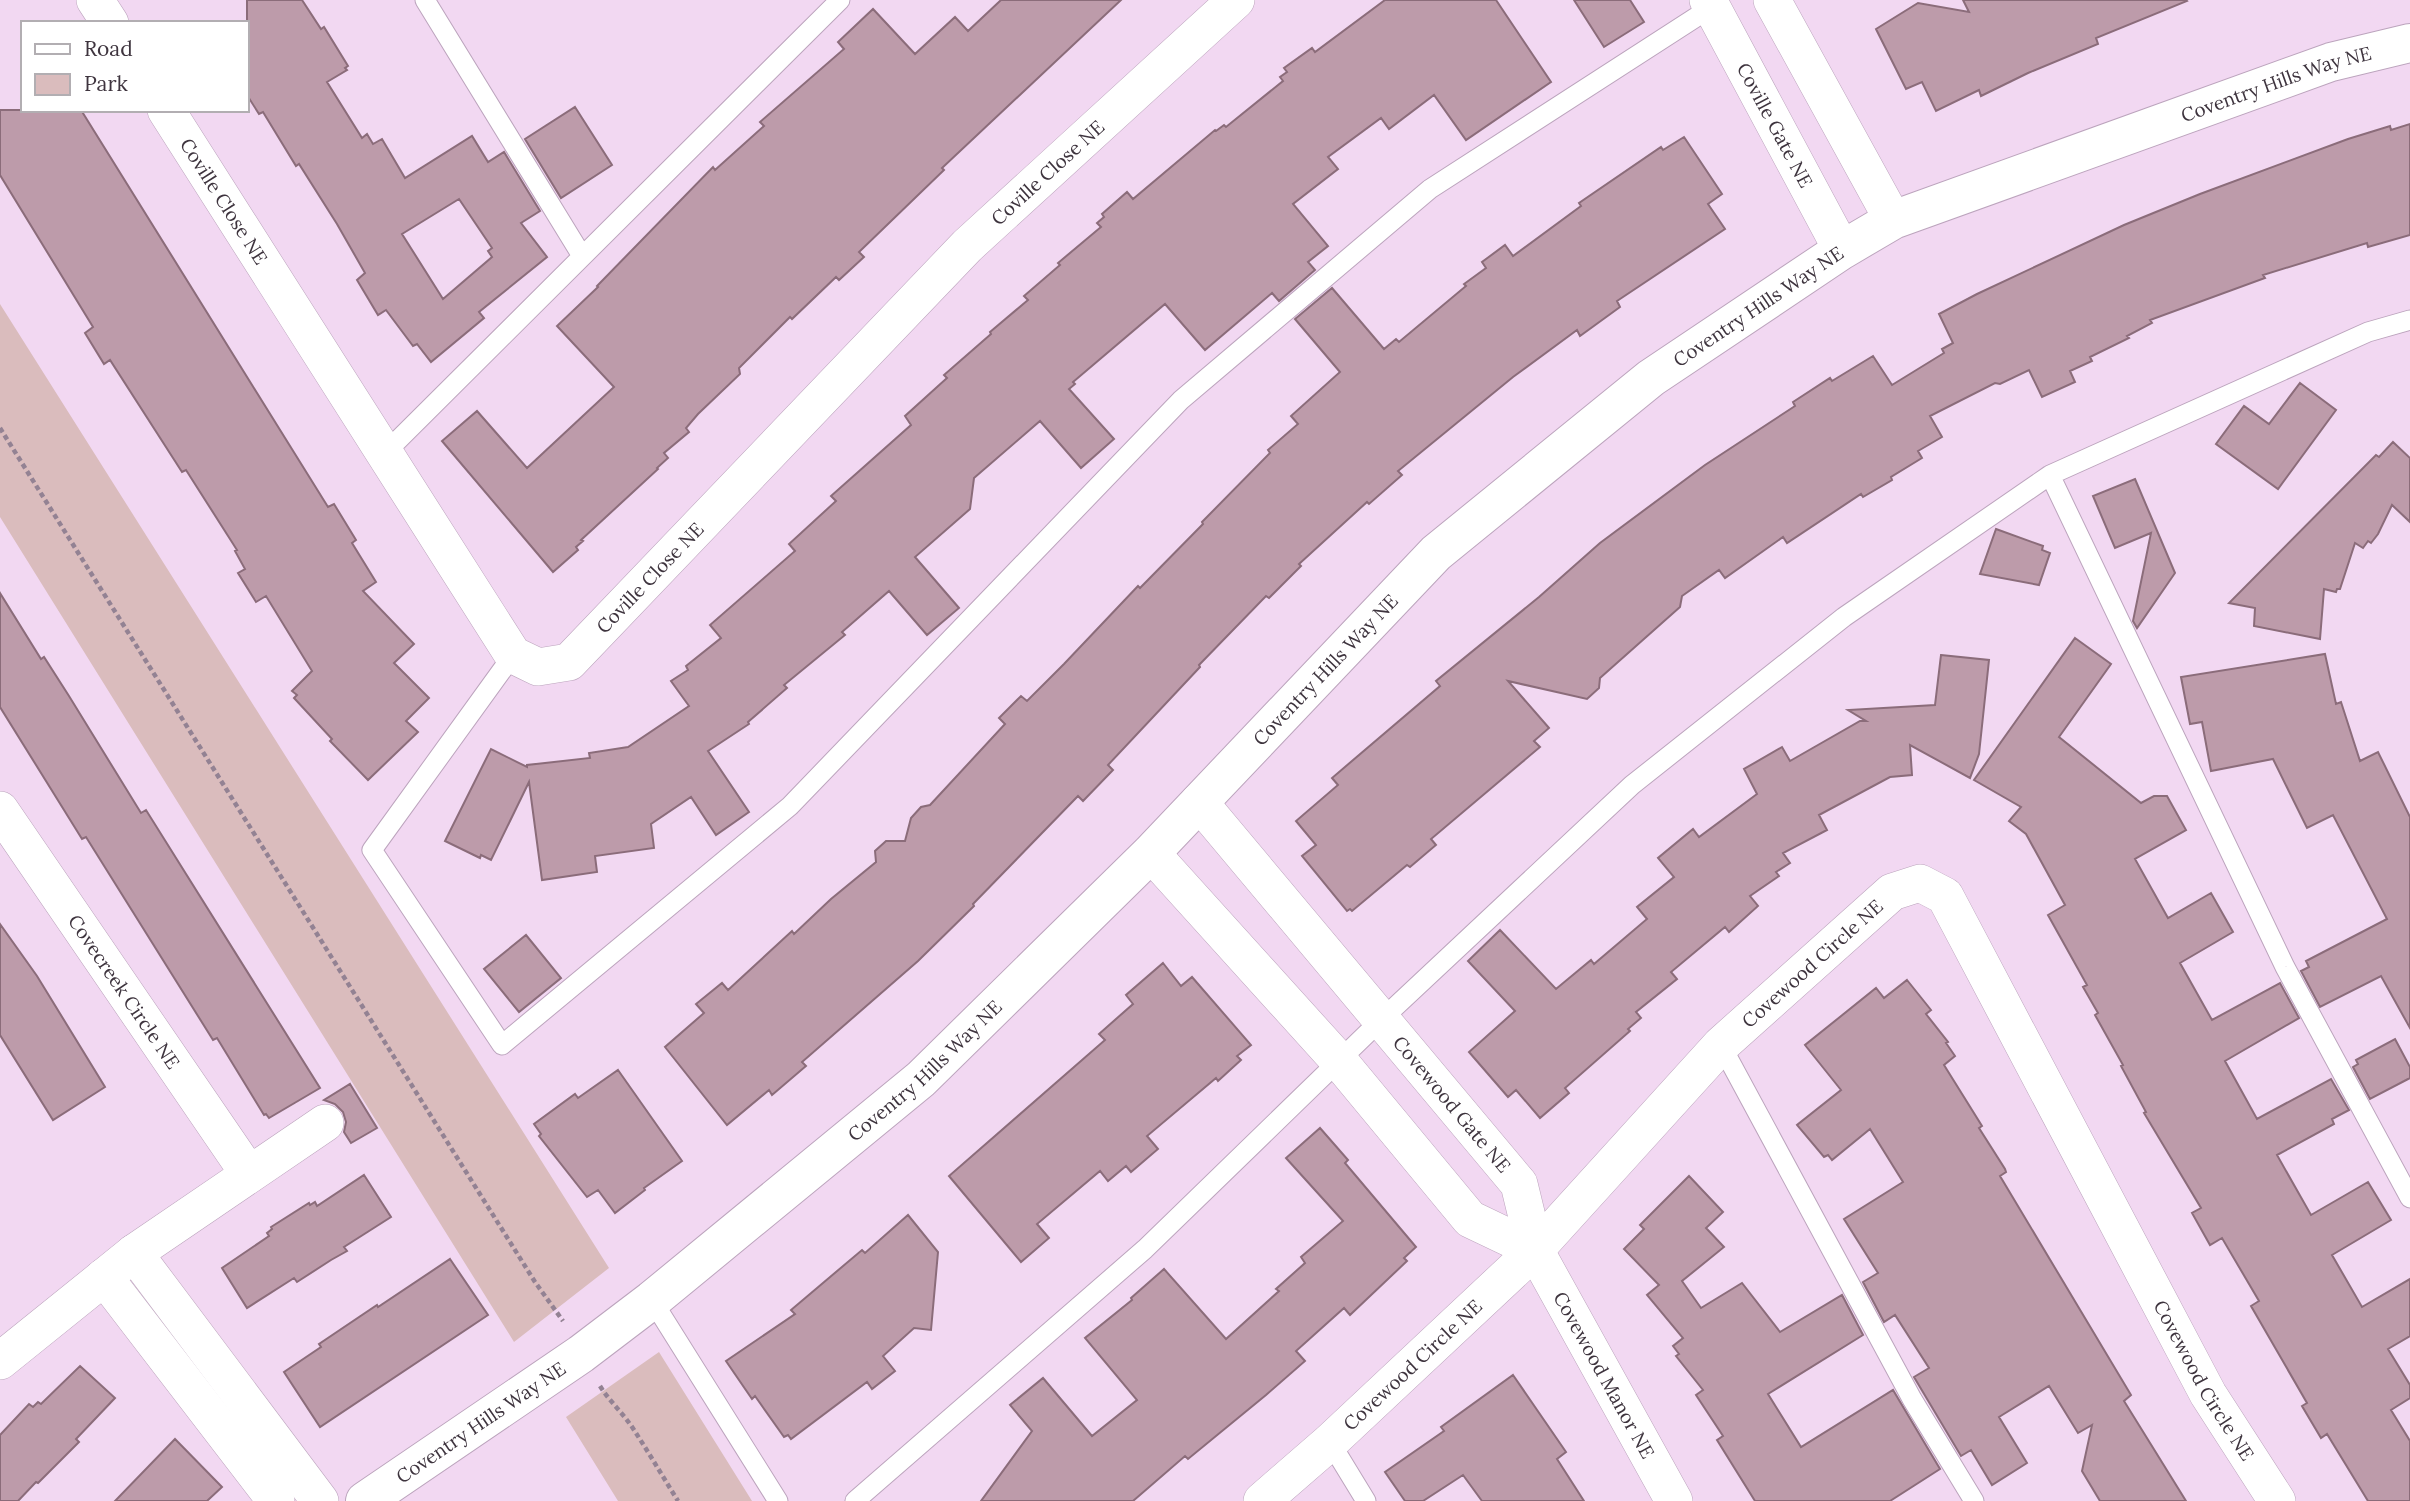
<svg xmlns="http://www.w3.org/2000/svg" width="2410" height="1501" font-family="Lora,serif">
<style>
.green{fill:#dabcbd}
.building{fill:#bd9baa;stroke:#8b6c7a;stroke-width:2;fill-rule:evenodd}
.lines{fill:none;stroke-linecap:round;stroke-linejoin:round}
.lane-casing{stroke:#bca4bd;stroke-width:21}
.street-casing{stroke:#bca4bd;stroke-width:38}
.secondary-casing{stroke:#bca4bd;stroke-width:40}
.path{stroke:#938293;stroke-width:4.5;stroke-dasharray:5 3.5;stroke-linecap:butt}
.lane{stroke:#fff;stroke-width:19}
.street{stroke:#fff;stroke-width:37}
.secondary{stroke:#fff;stroke-width:38}
.labels{text-anchor:middle;dominant-baseline:central;stroke-width:6;stroke-linejoin:round;paint-order:stroke}
.street-label{font-size:19px;fill:#3e343e;stroke:#fff}
</style>
<rect width="100%" height="100%" fill="#f2d8f2"/>
<path class="green" d="M0 304 609 1268 514 1342 0 517Z
M659 1352 752 1501H618L566 1417Z"/>
<path class="building" d="M247 0H302L321 29 324 27 348 66 345 68 347 70 327 82 362 138 367 134 373 144 382 139 405 178 472 136 488 162 504 152 540 211 521 223 547 257 479 312 484 318 431 362 417 344 413 346 386 310 378 315 357 280 365 273 337 224 299 164 296 166 263 112 259 114 247 95ZM459 199 492 248 488 251 492 257 443 299 402 234Z
M1001 0H1121L942 168 944 170 859 252 864 257 839 280 836 277 792 319 790 317 739 368 740 374 698 414 686 428 689 432 664 453 668 458 657 468 658 469 581 540 583 541 576 547 578 550 553 572 442 441 477 411 527 468 614 387 557 326 598 287 597 286 713 167 715 170 764 126 760 122 844 49 838 42 873 9 915 54 955 17 968 31Z
M1385 0H1496L1551 82 1466 140 1434 95 1389 129 1381 118 1328 157 1338 169 1293 204 1328 246 1308 262 1315 270 1279 301 1272 293 1205 350 1165 304 1073 382 1075 384 1069 389 1114 439 1081 468 1040 421 974 478 970 509 915 557 959 608 927 635 889 591 842 632 845 635 784 685 787 688 748 722 749 724 708 751 749 812 716 835 691 797 651 824 654 848 595 856 597 872 542 880 529 782 491 860 481 855 480 858 445 841 491 749 527 767V765L590 758 589 753 628 747 689 706 671 681 688 670 686 666 721 638 710 625 795 551 789 544 836 501 831 496 911 425 905 416 947 378 944 375 991 334 990 332 1028 300 1024 296 1060 265 1058 263 1101 227 1097 223 1104 217 1102 214 1127 192 1133 199 1215 130 1216 131 1224 125 1226 127 1283 81 1280 77 1287 72 1284 68 1312 48 1315 52Z
M1574 0H1630L1644 22 1604 47Z
M1963 0H2186L2187 1 2096 38 2098 44 2028 73 1981 96 1979 90 1936 111 1922 82 1906 89 1876 29 1918 3 1969 12Z
M575 107 612 165 561 198 525 139Z
M0 110H81L328 507 334 504 356 540 352 543 376 582 363 591 414 644 394 663 429 698 406 721 418 732 368 780 330 741 332 739 294 698 297 695 292 691 312 671 266 596 256 602 238 573 245 569 235 551 237 550 186 470 182 472 110 360 104 364 85 333 93 327 0 175Z
M2410 124V235L2368 247 2367 243 2263 275 2265 278 2150 320 2152 323 2127 336 2129 338 2090 357 2092 361 2070 371 2075 382 2042 397 2029 370 2000 384 1995 383 1930 416 1942 437 1918 451 1922 458 1891 477 1892 480 1863 497 1861 494 1787 543 1783 537 1725 578 1719 570 1682 596 1680 607 1600 678 1599 688 1587 699 1508 681 1549 728 1534 741 1540 747 1431 839 1436 845 1410 867 1407 865 1352 911 1350 909 1347 911 1302 856 1316 845 1296 821 1338 785 1332 778 1440 686 1436 681 1539 597 1600 543 1705 465 1795 406 1793 402 1830 378 1832 381 1873 356 1892 385 1944 353 1942 349 1953 343 1939 314 1977 294 2124 225 2200 194 2348 139 2390 126 2391 130Z
M1684 137 1722 194 1708 204 1725 229 1617 301 1620 307 1580 336 1577 330 1513 377 1398 471 1402 475 1369 504 1367 502 1299 564 1301 566 1269 598 1266 596 1199 665 1200 667 1108 765 1113 770 1083 801 1078 796 973 904 974 906 918 961 802 1062 806 1066 772 1095 769 1090 727 1125 665 1047 704 1013 696 1004 722 983 728 990 792 931 794 934 831 899 876 862 875 851 886 841H905L911 818 921 807 930 805 1005 724 999 718 1021 696 1027 701 1064 664 1138 586 1140 588 1203 524 1202 522 1270 453 1268 450 1298 424 1291 416 1340 372 1295 319 1332 288 1384 349 1396 339 1399 342 1466 286 1464 284 1486 268 1482 262 1505 245 1513 256 1581 206 1579 203 1661 147 1663 150Z
M2300 383 2336 410 2278 489 2216 444 2244 406 2269 424Z
M2393 442 2410 458V522L2392 505 2378 534 2371 543 2368 541 2363 548 2355 543 2340 589H2337L2336 592 2324 589 2320 639 2254 626 2255 608 2229 603 2376 455 2379 457Z
M2135 479 2175 573 2137 628 2133 621 2151 533 2115 548 2093 496Z
M1996 529 2043 546 2042 550 2050 553 2039 585 1980 574Z
M0 593 41 659 44 657 69 696 141 813 146 810 320 1088 269 1118 266 1114 264 1115 217 1038 213 1040 86 837 82 839 0 707Z
M2075 638 2111 664 2059 737 2141 803 2154 796H2167L2186 830 2135 859 2168 918 2211 893 2233 932 2180 963 2212 1020 2280 983 2299 1018 2225 1061 2257 1119 2331 1079 2349 1110 2332 1119 2334 1124 2277 1155 2311 1215 2368 1182 2391 1220 2332 1255 2362 1307 2410 1279V1336L2388 1349 2410 1385V1398L2391 1410 2410 1441V1501H2368L2327 1434 2321 1438 2302 1406 2307 1403 2251 1306 2259 1301 2222 1238 2210 1245 2192 1213 2201 1208 2144 1113 2146 1112 2121 1066 2123 1065 2095 1015 2098 1013 2083 987 2087 985 2048 915 2065 905 2026 834 2009 821 2021 807 1974 780Z
M2325 654 2336 704 2341 702 2360 761 2378 752 2410 817V1028L2381 976 2320 1007 2301 971 2309 967 2306 961 2387 919 2333 815 2307 828 2273 759 2211 771 2202 722 2190 724 2181 677Z
M1941 655 1989 660 1979 754 1970 778 1910 745 1912 775 1890 777 1819 815 1827 830 1783 853 1790 863 1776 872 1779 876 1750 896 1758 906 1729 932 1725 927 1671 972 1677 979 1636 1012 1641 1018 1628 1029 1630 1031 1565 1088 1569 1093 1540 1118 1516 1090 1508 1097 1469 1052 1515 1011 1468 961 1500 930 1556 989 1591 960 1594 964 1647 919 1637 907 1674 877 1658 858 1693 829 1699 837 1757 794 1744 769 1782 747 1790 761 1860 721H1866L1848 710 1935 705Z
M0 924 37 976 105 1087 53 1120 0 1035Z
M526 935 561 978 519 1012 484 969Z
M1163 963 1181 986 1192 977 1251 1045 1237 1056 1241 1060 1218 1081 1216 1078 1147 1136 1158 1149 1131 1172 1126 1166 1108 1181 1100 1171 1037 1224 1049 1238 1021 1262 949 1176 1105 1040 1099 1034 1133 1004 1126 995Z
M1907 980 1931 1010 1926 1014 1948 1042 1946 1043 1955 1056 1944 1065 1982 1126 1979 1128 2005 1169 2006 1172 2000 1176 2131 1395 2124 1401 2186 1501H2100L2082 1471 2092 1425 2078 1433 2049 1386 1999 1417 2027 1463 1992 1485 1971 1450 1961 1456 1914 1377 1929 1368 1895 1315 1884 1322 1863 1282 1878 1273 1844 1219 1903 1182 1870 1129 1832 1160 1828 1155 1824 1157 1797 1125 1841 1090 1805 1045 1876 988 1884 998Z
M2395 1039 2410 1067V1078L2370 1099 2353 1067 2358 1064 2356 1060Z
M618 1070 682 1161 644 1188 645 1190 615 1213 598 1190 587 1197 539 1136 541 1134 534 1124 575 1094 578 1098Z
M350 1084 377 1128 351 1143 344 1132 346 1122 343 1112 335 1104 324 1100Z
M1320 1128 1348 1160 1345 1163 1416 1247 1404 1258 1407 1261 1350 1315 1344 1308 1296 1351 1305 1361 1266 1395 1188 1459 1185 1456 1133 1501H981L1032 1431 1010 1405 1043 1378 1092 1436 1137 1400 1085 1338 1132 1300 1131 1298 1164 1269 1226 1339 1279 1291 1276 1289 1305 1263 1301 1257 1343 1221 1286 1158Z
M364 1175 391 1217 344 1247 347 1251 331 1260 297 1282 294 1278 247 1308 222 1268 269 1236 267 1233 272 1229 271 1227 309 1203 310 1205 315 1202 317 1206Z
M1689 1176 1723 1212 1706 1228 1724 1247 1682 1281 1701 1308 1742 1283 1780 1332 1842 1295 1863 1335 1768 1394 1801 1447 1893 1390 1940 1469 1890 1501H1755L1717 1440 1723 1436 1696 1395 1703 1390 1676 1356 1679 1354 1673 1346 1683 1338 1647 1295 1659 1285 1624 1249 1644 1229 1640 1225Z
M908 1215 938 1252 931 1330 914 1328 883 1356 895 1371 872 1389 867 1382 791 1439 788 1435 784 1437 755 1396 752 1399 726 1361 795 1314 791 1310 862 1250 865 1253Z
M450 1259 488 1315 320 1427 284 1372 321 1347 319 1344 377 1305 378 1307Z
M80 1366 115 1398 76 1439 79 1442 38 1483 36 1482 18 1501H0V1435L29 1404 33 1407 38 1402 41 1404Z
M1513 1375 1566 1452 1557 1459 1584 1501H1482L1463 1475 1423 1501H1405L1385 1472 1444 1431 1441 1427Z
M175 1439 222 1487 207 1501H115Z"/>
<g class="lines">
<g class="lane-casing">
<path id="lane" d="M425 0 582 256
M384 454 840 0
M2050 475 2285 967 2410 1198
M513 655 372 850 502 1045 790 806 1181 400 1430 189 1718 3
M1721 1045 1912 1399 1974 1501
M652 1300 778 1501
M1330 1442 1366 1501
M855 1501 1145 1249 1381 1020 1632 785 1844 617 2050 475 2368 332 2410 320"/>
</g>
<g class="street-casing">
<g id="street">
<path d="M95 0 110 23"/>
<path id="s1" d="M1708 0 1842 250"/>
<path d="M1772 0 1893 220"/>
<path id="s2" d="M166 110 513 655 538 667 569 662 967 246 1236 0"/>
<path id="s3" d="M1199 802 1519 1184 1535 1250 1674 1501"/>
<path id="s4" d="M0 810 249 1174"/>
<path d="M1151 853 1340 1062 1470 1219 1535 1250"/>
<path d="M134 1253 320 1501"/>
<path d="M104 1277 276 1501"/>
<path d="M0 1361 134 1253 325 1123"/>
<path id="s5" d="M1262 1501 1330 1442 1535 1250 1721 1045 1892 892 1920 883 1945 896 2208 1394 2277 1501"/>
</g>
</g>
<g class="secondary-casing">
<g id="secondary">
<path id="s6" d="M365 1501 581 1354 652 1300 921 1079 1151 853 1436 553 1651 378 1842 250 1893 220 2331 62 2410 43"/>
</g>
</g>
<path class="path" d="M0 428 535 1282 563 1321
M600 1386C610 1402 624 1414 634 1430 649 1453 663 1477 678 1501"/>
<use href="#lane" class="lane"/>
<use href="#street" class="street"/>
<use href="#secondary" class="secondary"/>
</g>
<g class="labels">
<g class="street-label">
<text stroke="none"><textPath href="#s6" startOffset="2408">Coventry Hills Way NE</textPath></text>
<text stroke="none"><textPath href="#s1" startOffset="142">Coville Gate NE</textPath></text>
<text stroke="none"><textPath href="#s2" startOffset="1390">Coville Close NE</textPath></text>
<text stroke="none"><textPath href="#s2" startOffset="108">Coville Close NE</textPath></text>
<text stroke="none"><textPath href="#s6" startOffset="1841">Coventry Hills Way NE</textPath></text>
<text stroke="none"><textPath href="#s2" startOffset="822">Coville Close NE</textPath></text>
<text stroke="none"><textPath href="#s6" startOffset="1274">Coventry Hills Way NE</textPath></text>
<text stroke="none"><textPath href="#s5" startOffset="770">Covewood Circle NE</textPath></text>
<text stroke="none"><textPath href="#s4" startOffset="220">Covecreek Circle NE</textPath></text>
<text stroke="none"><textPath href="#s6" startOffset="707">Coventry Hills Way NE</textPath></text>
<text stroke="none"><textPath href="#s3" startOffset="394">Covewood Gate NE</textPath></text>
<text stroke="none"><textPath href="#s5" startOffset="203">Covewood Circle NE</textPath></text>
<text stroke="none"><textPath href="#s3" startOffset="709">Covewood Manor NE</textPath></text>
<text stroke="none"><textPath href="#s5" startOffset="1484">Covewood Circle NE</textPath></text>
<text stroke="none"><textPath href="#s6" startOffset="140">Coventry Hills Way NE</textPath></text>
</g>
</g>
<rect x="21" y="21" width="228" height="91" fill="#ffffff" stroke="#b2aeb2" stroke-width="2"/>
<rect x="35" y="44" width="35" height="10" fill="#ffffff" stroke="#b2aeb2" stroke-width="2"/>
<text x="84" y="56" font-size="21" fill="#3e343e">Road</text>
<rect x="35" y="74" width="35" height="21" fill="#dabcbd" stroke="#b2aeb2" stroke-width="2"/>
<text x="84" y="91" font-size="21" fill="#3e343e">Park</text>
</svg>
